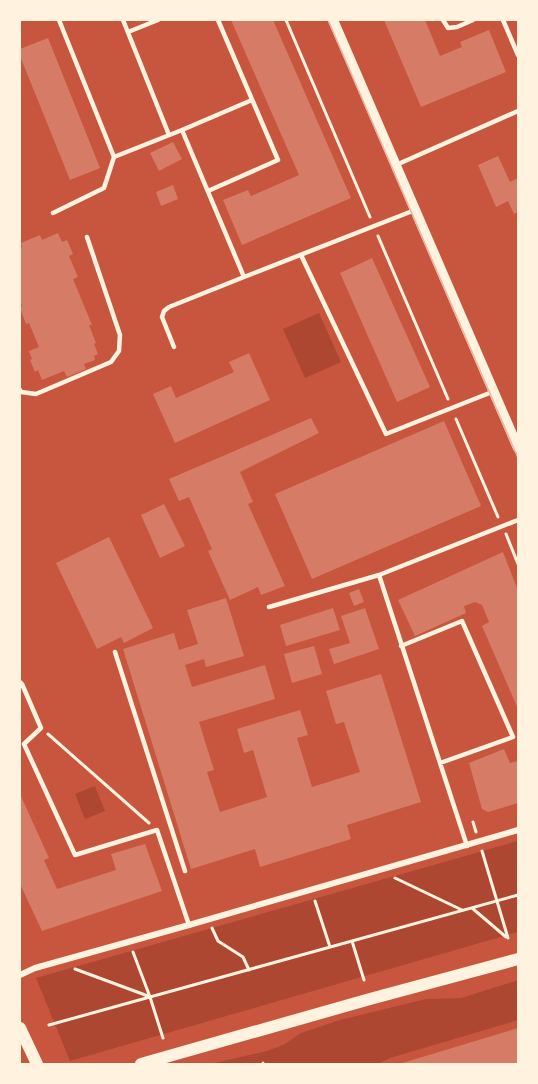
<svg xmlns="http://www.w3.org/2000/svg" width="538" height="1084" font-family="Helvetica,sans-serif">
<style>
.green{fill:#ae4732}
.building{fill:#d67c66}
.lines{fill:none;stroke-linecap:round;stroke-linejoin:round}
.path{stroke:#fff3e0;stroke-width:3}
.service{stroke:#fff3e0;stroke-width:4.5}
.minor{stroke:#fff3e0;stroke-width:6}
.tertiary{stroke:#fff3e0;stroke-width:10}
.secondary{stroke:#fff3e0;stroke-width:12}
.tram{stroke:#e9b49f;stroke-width:1.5}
</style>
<rect width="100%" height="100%" fill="#c8553d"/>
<path class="green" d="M319 313 341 362 305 378 283 329Z
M95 786 105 811 85 819 75 794Z
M518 841V932L70 1061 36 978Z
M516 981H518V1020L390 1058 377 1064H210L267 1051 285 1044 301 1033 340 1020 426 999 461 998Z"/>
<path class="building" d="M231 20H273L351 198 242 245 223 200 248 190 251 196 299 175Z
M384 20H425L440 56 462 47 460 42 489 30 506 72 421 107Z
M48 38 100 168 70 180 20 56V49Z
M173 142 182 159 159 171 150 153Z
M498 156 510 182 518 178V212L514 214 508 201 496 207 478 165Z
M173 185 178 199 161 206 156 192Z
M58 233 62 242 67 240 73 254 69 256 78 277 73 279 92 325H89L96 343 94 344 98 354 94 356 95 360 84 364 86 369 67 377 64 371 42 380 38 370 35 372 30 360 32 359 29 351 39 347 29 323 26 324 20 308 22 306 20 301V249L22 247 21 243 40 235 42 240Z
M372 258 430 387 397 402 340 273Z
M249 353 270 400 175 443 153 394 171 386 176 398 234 372 229 362Z
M311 418 319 433 240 472 253 502 248 504 285 586 261 595 258 587 230 600 208 551 212 549 189 497 179 501 169 479Z
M444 421 481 506 312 579 275 494Z
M164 504 185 546 160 558 141 515Z
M109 537 153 628 124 643 121 637 97 649 56 563Z
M503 552 518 591V709L482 626 489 622 482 605 475 602 464 606 466 613 415 636 398 600Z
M359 589 364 602 354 606 349 593Z
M226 598 244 656 206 667 204 659 185 665 192 687 265 665 275 699 199 722 214 770 207 772 220 812 267 797 253 750 244 753 237 729 300 710 308 735 297 738 312 787 360 772 344 722 336 724 326 691 381 674 421 802 347 825 351 839 260 867 255 849 191 869 123 649 174 633 179 650 198 644 187 610Z
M333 608 340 630 286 646 280 625Z
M365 608 379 649 334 664 329 649 350 643 341 616Z
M314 646 322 674 292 683 284 654Z
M504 749 510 763 518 761V803L488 812 482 809 469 763Z
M20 794 49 858 44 860 57 889 116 870 111 854 145 844 162 891 42 931 20 884Z
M518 1028V1064H399Z"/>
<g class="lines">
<path class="path" d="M286 20 370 217
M378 236 448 399
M456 419 498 517
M506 534 518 564
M48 734 149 823
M473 822 476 832
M482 851 508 938
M395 878 462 910
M315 901 330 947
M472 908 506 937
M212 928 218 941 243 957 249 970
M352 941 364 980
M133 952 150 997 163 1038
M75 969 148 996
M49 1025 518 895
M263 1063V1064"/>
<path class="service" d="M123 20 169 135
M443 20 448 28 457 27 473 20
M503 20 518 55
M128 32 158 20
M182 130 252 100
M114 157 182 130 244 277 415 210
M396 165 518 111
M208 191 278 160 218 20
M53 213 104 188 114 157 59 20
M301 255 386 434 492 392
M174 347 162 317 164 311 169 307 244 277
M20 390 21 392 36 394 111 362 119 351 120 335 87 237
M379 575 467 846
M269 607 379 575 518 520
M401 646 462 621 513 737 440 763
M115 652 185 871
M20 682 22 684 41 728 24 744 75 855 157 830 189 925"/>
<path class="minor" d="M20 975 35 968 189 925 518 830"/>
<path class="tertiary" d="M333 20 518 448"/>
<path class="secondary" d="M20 1028 37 1064
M141 1064 370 999 518 959"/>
<path class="tram" d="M328 20 518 458"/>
</g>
<rect width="538" height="1084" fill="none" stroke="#fff3e0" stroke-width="42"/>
</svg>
